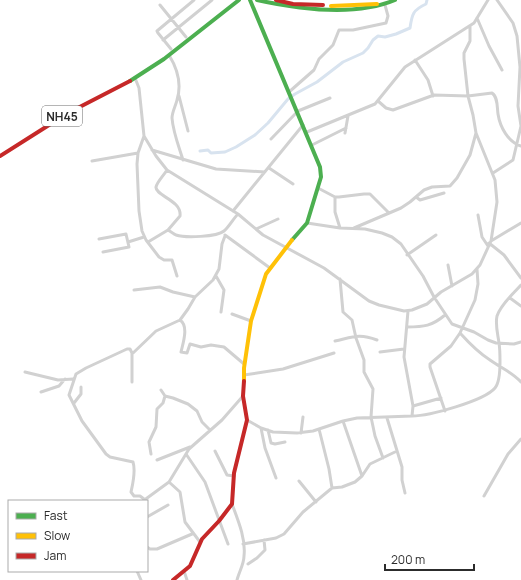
<svg xmlns="http://www.w3.org/2000/svg" width="521" height="580" font-family="Manrope,sans-serif">
<style>
.lines{fill:none;stroke-linecap:round;stroke-linejoin:round}
.canal{stroke:#d8e3ef;stroke-width:3}
.street{stroke:#d1d1d1;stroke-width:3}
.fast{stroke:#4caf50;stroke-width:4}
.slow{stroke:#ffc107;stroke-width:4}
.jam{stroke:#c62828;stroke-width:4}
.labels{text-anchor:middle;dominant-baseline:central;stroke-width:4;stroke-linejoin:round;paint-order:stroke}
.shield{fill:#fff;stroke:#6b6b6b;stroke-width:1}
.shield-label{font-size:12px;font-weight:bold;fill:#2c2c2c}
</style>
<rect width="100%" height="100%" fill="#fff"/>
<g class="lines">
<path class="canal" d="M200 151 208 150 211 153 225 152 236 147 255 135 268 123 288 99 295 94 317 82 343 62 363 53 368 48 373 40 378 36 385 37 396 34 410 28C412 14 413 10 426 4L427 0"/>
<path class="street" d="M160 5 186 37
M477 18 489 46 502 70
M163 40 212 0
M171 49 158 33 157 31 194 0
M169 55C177 68 182 84 177 100 176 105 172 112 172 118 173 132 179 147 183 160
M415 60 428 80 433 96
M135 78 139 88 144 136 156 156 167 170 238 214 263 235 324 268 369 301 379 305 404 311 412 310 427 304 441 292 472 274 480 265 491 241 497 202 495 180 476 133
M289 92 314 70 319 59 333 45 339 30H353L386 23 388 16 385 5
M179 96 188 131
M378 101 386 108 393 110 434 95 468 96 492 93C498 97 497 107 498 114 500 127 508 142 521 146
M307 132 375 104 405 67 474 23 488 0
M345 133 348 116
M144 136 138 153 137 164 139 211 142 231 146 240 159 257 164 260H172L177 276
M271 139 298 111 330 98
M312 145 346 128
M152 150 216 169 265 172
M92 161 138 153
M269 168 293 184
M493 173 513 160 521 126 518 106 520 67 517 36 513 23 497 0
M318 188 335 197H339L364 194H370L389 213
M335 197V212L340 228
M416 197 420 200 444 193
M233 211 303 125
M478 215 482 237 488 246
M307 223 340 228 365 229 382 233 392 237 401 244 423 276 434 297 452 324 474 332 488 340 496 343 514 344 521 342
M354 228 401 208 410 202 424 190 432 187 450 186 457 178 470 155 476 133 473 115 468 96 464 59V53L470 41V26
M256 229 278 219
M168 230C171 232 174 234 176 235 185 238 217 237 224 231 229 227 233 219 238 214
M225 235 270 268
M99 239 126 234 129 247 103 252
M491 241 521 223
M128 242 144 237
M148 242 168 230 180 216C182 200 155 196 156 187 157 182 164 175 167 170
M489 243 504 255 521 278
M407 255 436 235
M448 265 452 286
M216 276 224 290 221 312
M340 279 343 312 352 320 356 338 364 360V372L373 389 371 417 375 436 383 458
M134 290 160 287 173 292 195 297
M510 298 521 306
M232 314 251 321
M180 320C189 326 183 343 181 352L187 353 190 344 201 347 211 345 224 347 244 364
M407 327C424 327 432 326 445 315
M460 333C469 343 479 353 490 360 501 368 512 372 521 382
M335 341C353 337 359 333 377 340
M380 352 404 349
M132 354 156 331 180 320 188 309 195 297 213 280 219 269 222 244 225 236
M25 372 58 380 73 379
M244 375 283 369 334 353
M132 382V353L130 349H127L86 368 76 374 69 395 82 421 106 454 110 457 133 462C136 471 133 483 131 492L134 496H140L144 499
M161 390 165 396 173 398 188 404 197 411 202 422 210 430
M41 392 59 386 65 379
M74 403 81 394V387
M413 406 441 398
M445 411 430 367V364L451 346 460 333 475 300 478 284 477 269
M412 416C429 416 484 401 495 388 500 382 500 370 500 362 500 356 500 349 499 343 498 335 495 325 497 316 501 304 513 294 521 285
M387 418 402 467V480L405 493
M247 420 261 428 273 432 297 433 313 431 343 421 357 418 412 416 413 406 404 357 408 311
M343 421 362 476
M261 428 265 448 276 478
M268 430 271 443 275 444 285 442
M301 433 303 417
M215 451 227 475 234 476
M151 454 149 442 156 427 157 409 163 403 165 396
M186 454 205 482 228 544
M157 460 190 447
M299 481 316 502
M169 482 180 492 185 522 200 542
M332 488 342 487 355 482 362 476 370 464 397 451
M484 496 508 454 521 439
M143 501 169 482 189 449 222 420 243 396
M232 504C238 520 246 539 244 556 244 564 239 572 237 580
M147 517 168 505
M243 544 276 538 284 534 303 512 332 488 329 469 319 429
M147 547 150 549H157L192 534
M248 564 257 558 265 550 264 540
M137 571 141 580
M184 571 187 580"/>
<path class="fast" d="M250 0 320 167 321 177 307 223 292 240
M257 0C298 9 355 17 395 0
M130 81 164 59 239 0"/>
<path class="slow" d="M331 6 377 4
M244 381V368L251 321 266 274 292 240"/>
<path class="jam" d="M276 0 293 4 323 5
M0 156 68 113 130 81
M173 580 190 566 202 539 219 521 232 504 234 473 247 420 243 396 244 381"/>
</g>
<g class="labels">
<rect class="shield" x="42" y="106" width="40" height="20" rx="3"/>
<g class="shield-label">
<text x="62" y="116">NH45</text>
</g>
</g>
<rect x="8" y="500" width="140" height="72" fill="#ffffff" stroke="#ababab"/>
<rect x="16" y="513" width="20" height="6" fill="#4caf50" stroke="#ababab"/>
<text x="44" y="520" font-size="12" fill="#2c2c2c">Fast</text>
<rect x="16" y="533" width="20" height="6" fill="#ffc107" stroke="#ababab"/>
<text x="44" y="540" font-size="12" fill="#2c2c2c">Slow</text>
<rect x="16" y="553" width="20" height="6" fill="#c62828" stroke="#ababab"/>
<text x="44" y="560" font-size="12" fill="#2c2c2c">Jam</text>
<path d="M385 564v6h89v-6" fill="none" stroke="#2c2c2c" stroke-width="2"/>
<text x="391" y="564" font-size="12" fill="#2c2c2c" stroke="#ffffff" stroke-width="3" paint-order="stroke">200 m</text>
</svg>
